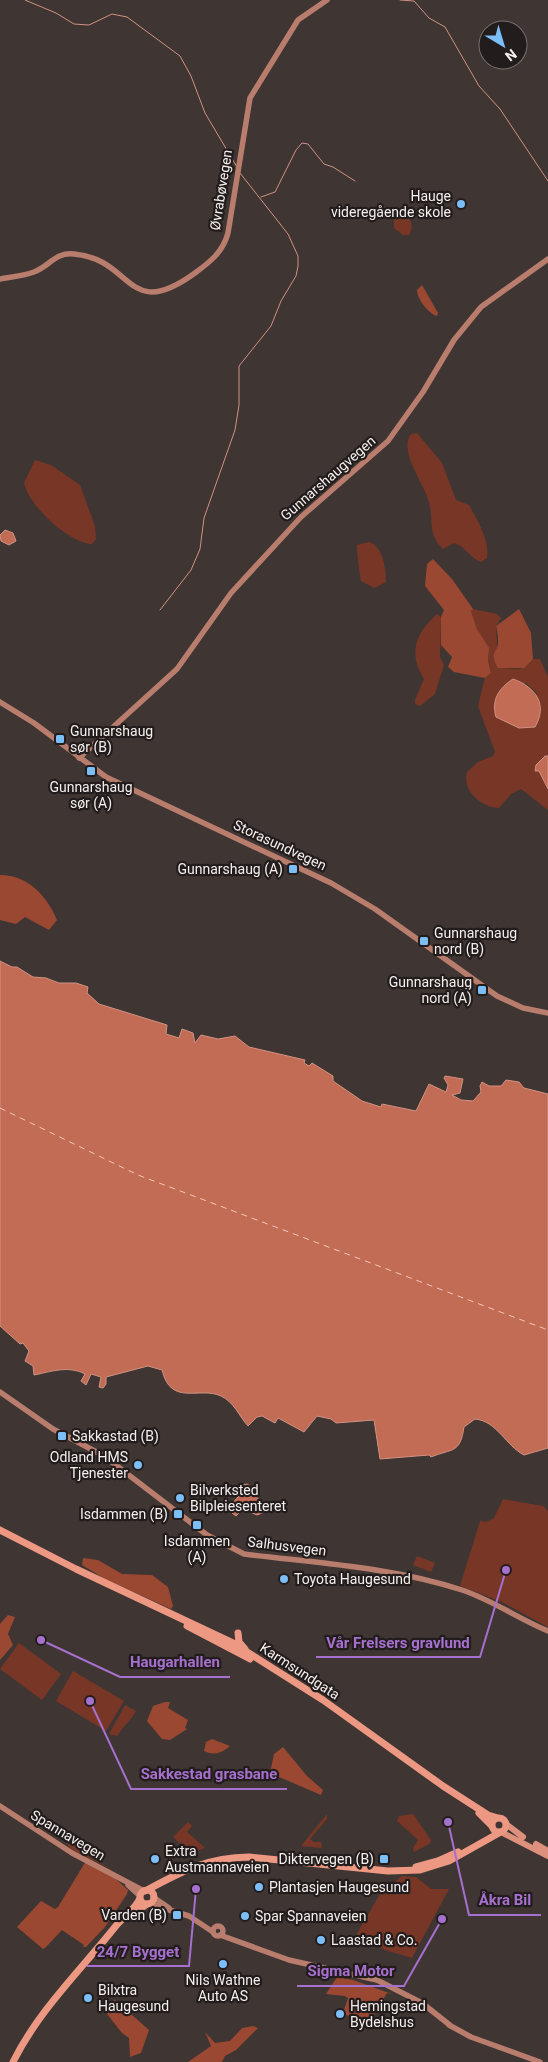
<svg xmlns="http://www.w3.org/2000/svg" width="548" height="2062" font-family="Roboto,sans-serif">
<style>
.green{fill:#783726;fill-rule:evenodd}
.forest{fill:#9b4833}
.water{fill:#c26b55;stroke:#d19283}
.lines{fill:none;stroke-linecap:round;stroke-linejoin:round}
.stream{stroke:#d19283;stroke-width:1}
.ferry{stroke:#f8c7ba;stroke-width:1;stroke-dasharray:6 5;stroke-linecap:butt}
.secondary{stroke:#b97d6d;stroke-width:5.5}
.primary{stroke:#dd907b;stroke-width:6}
.trunk{stroke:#ed9882;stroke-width:7}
.poi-dot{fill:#7bbef8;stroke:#221d1c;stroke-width:2}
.labels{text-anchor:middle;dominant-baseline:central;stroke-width:4.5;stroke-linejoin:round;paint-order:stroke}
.street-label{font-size:14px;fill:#f5eeed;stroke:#221d1c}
.poi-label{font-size:14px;fill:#f5eeed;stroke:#221d1c;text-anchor:start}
.leader{fill:none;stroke:#a670cf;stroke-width:2}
.callout-dot{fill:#a670cf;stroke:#221d1c;stroke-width:2}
.callout-label{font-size:15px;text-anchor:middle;font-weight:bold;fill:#a670cf;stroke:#221d1c;stroke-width:4.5;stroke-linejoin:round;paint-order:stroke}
</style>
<rect width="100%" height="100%" fill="#3f3532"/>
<path class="green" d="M399 213C410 214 415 225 409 235H403L394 228V218Z
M417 433 442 463 456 500 469 505C477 520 490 540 487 558L481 562C470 558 466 547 454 543L443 549C427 533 434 522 429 502 425 485 398 451 411 434Z
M35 460 51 465 80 485 95 526 96 539 92 544C69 543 29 506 24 483Z
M369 542C383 546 386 569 386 582L374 588 361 581C359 570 357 555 357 545Z
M473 609 497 614 501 618 496 626 498 668 520 669 533 659H540L548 677V756H545L536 765 535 770H539L548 789V810L521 789 511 794 499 808C481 807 462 791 467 772L478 762 493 756 495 752 478 706 485 678 491 672 488 661 489 654 477 629 471 611ZM526 683 537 693 508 722 496 717Z
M437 614 441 617 440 657 444 665 435 694 420 706 415 704V700L424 679C408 653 415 634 437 614Z
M503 1499 543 1506 548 1511V1627L502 1602 460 1586 480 1521 486 1522 494 1518Z
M417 1556 435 1563 431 1572 413 1565Z
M19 1643 61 1674 42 1700 0 1669Z
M73 1671 124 1701 106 1731 56 1701Z
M125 1705 136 1711C130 1721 124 1726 117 1736L109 1734Z
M327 1814V1819L310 1839 314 1842H321L322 1848 301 1846Z
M413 1814 431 1840 429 1844 414 1852 413 1848 418 1840 397 1821 399 1816Z
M188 1822 192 1826 187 1832 205 1848 191 1853 173 1837Z
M72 1840 85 1854 115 1871 71 1849 66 1843Z
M402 1876 416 1877 431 1889H449L412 1958 385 1950 356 1935 380 1894Z"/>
<path class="forest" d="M422 285 438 313 437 316C429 314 417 299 417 290Z
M433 559 452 579 473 609 471 611 477 629 489 648 488 661 491 673 485 678 454 672 448 667 452 657 441 645V617L444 610 425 586 427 564Z
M519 609 531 633 533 659 524 668H498C488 650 499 654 498 640 498 635 497 630 496 626Z
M0 875C28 875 47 896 57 920L49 930 25 917 16 924 0 920Z
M83 1558 98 1560 122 1574 152 1575 168 1587 173 1606 171 1609 105 1579 82 1565Z
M8 1615 15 1617 8 1634 13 1645 0 1660V1624Z
M165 1702H170L168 1708 188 1720 185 1728 187 1729 170 1740 162 1739 147 1721 153 1706Z
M212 1739 230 1746C222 1753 214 1756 204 1751L206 1742Z
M283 1747 307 1776 323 1790 321 1795 270 1773 274 1754Z
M86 1861 109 1873 128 1890 127 1894 105 1927 86 1947H83L84 1945 62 1930 46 1947 43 1949 17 1927 41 1901 55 1909 58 1907Z
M337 1977 353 1980 392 1994 387 1993 370 2022 346 2015 343 2013 348 1998 345 1996 326 1994Z
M115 2000 149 2030 141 2053 130 2057 129 2038 122 2033 104 2010Z
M253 2026 258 2028 236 2050 225 2056 222 2062H188L211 2046 205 2032 215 2043 230 2041 242 2028Z"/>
<path class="water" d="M5 530 13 533 16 541 9 545 1 541 0 535Z
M513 679C536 687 548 705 535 727L519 728 496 717C491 700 499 688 513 679Z
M545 756H548V789L539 771H535L536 765Z
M0 961 12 967H17L33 977 46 978 59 983H76L88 987 87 993 99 1004 167 1025 166 1034 179 1038 182 1029 193 1033 195 1043 201 1035 218 1039 235 1036 249 1047 305 1060 304 1063 309 1066 312 1063 333 1076V1081L362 1101 381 1107 382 1104 416 1111 429 1084 446 1092 448 1085 444 1078 445 1076 463 1079 460 1093 452 1095 461 1100 473 1101 481 1092 480 1086 482 1082 489 1086H501L506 1080 519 1082 524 1088 548 1094V1448L524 1455C506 1446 497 1421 475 1419L464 1427C460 1454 453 1448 431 1457L429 1455 380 1459 374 1420 336 1423 331 1419 317 1416 304 1432 278 1418 275 1423 262 1416 257 1417 248 1426C239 1416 234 1402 221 1396 199 1386 171 1407 162 1370L148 1366 106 1377V1384L103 1388 99 1387 101 1377 91 1374 86 1385 81 1381 85 1374C68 1365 50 1372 34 1375L33 1366 25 1361 29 1351 23 1343 20 1344 0 1326Z
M247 1484 250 1486 248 1491 252 1493 255 1488H258L255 1494 263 1506 262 1513 257 1515 243 1509 236 1516 232 1513C230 1502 237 1498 244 1492L243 1485Z"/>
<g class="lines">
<path class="stream" d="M25 0 56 13 74 24 89 25 112 14 127 17 180 56 191 76 205 113 237 167
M400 0 414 1 429 18 445 27 479 86 500 109 548 181
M261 197 275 192 296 150 302 143 308 144 324 164 333 167 355 181
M160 610 191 570 200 549 204 518 235 430 239 405V366L271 326 281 301 296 276 298 266V256L288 234 240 173"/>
<path class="ferry" d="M0 1108 138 1175 548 1330"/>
<path class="secondary" d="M0 279C11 277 23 276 34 272 50 266 55 252 74 254 134 259 126 323 195 273 210 262 223 252 228 233L250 98 298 20 327 0
M0 702 34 723 106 777 331 883 375 909 497 996 523 1008 548 1013
M79 758 177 669 231 593 301 517 388 441 423 392 454 340 481 307 548 259
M0 1392 53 1429 104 1456 207 1535 244 1554C317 1563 392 1567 462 1590 492 1600 519 1619 548 1631
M0 1806 72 1853 144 1891
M128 1885 140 1896
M153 1897 169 1908
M150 1904 189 1916 213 1932
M213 1931a5 5 0 1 1 10 0a5 5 0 1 1-10 0Z
M220 1935 289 1960 377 1980 422 2003 451 2026
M449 2025 471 2037 540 2062"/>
<path class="primary" d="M506 1824 523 1837
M501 1832 548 1856
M536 1844 548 1851"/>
<path class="trunk" d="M0 1530 76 1569 233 1643 323 1700 443 1786 488 1815 498 1818
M187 1626 250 1659
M238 1633 239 1642 245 1649
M479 1813 491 1825
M492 1825a7 7 0 1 1 14 0a7 7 0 1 1-14 0Z
M416 1867 438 1861 458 1852
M140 1897a7 7 0 1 1 14 0a7 7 0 1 1-14 0Z
M145 1891C183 1871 205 1858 249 1857L388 1871 420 1870 449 1861 499 1833
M131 1915 147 1904
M13 2062C39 2010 80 1971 115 1927 123 1917 136 1909 140 1898"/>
</g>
<g class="poi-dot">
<circle cx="461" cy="204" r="5"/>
<rect x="55" y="734" width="10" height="10" rx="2.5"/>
<rect x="86" y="766" width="10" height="10" rx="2.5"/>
<rect x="288" y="864" width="10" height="10" rx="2.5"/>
<rect x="419" y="936" width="10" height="10" rx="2.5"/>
<rect x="477" y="985" width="10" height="10" rx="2.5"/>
<rect x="57" y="1431" width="10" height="10" rx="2.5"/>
<circle cx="138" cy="1465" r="5"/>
<circle cx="180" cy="1498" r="5"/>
<rect x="173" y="1509" width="10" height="10" rx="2.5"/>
<rect x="192" y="1520" width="10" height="10" rx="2.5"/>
<circle cx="284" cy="1579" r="5"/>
<circle cx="155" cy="1859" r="5"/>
<rect x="379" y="1854" width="10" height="10" rx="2.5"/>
<circle cx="259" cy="1887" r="5"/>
<rect x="172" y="1910" width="10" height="10" rx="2.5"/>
<circle cx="245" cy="1916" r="5"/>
<circle cx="321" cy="1940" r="5"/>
<circle cx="223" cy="1964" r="5"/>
<circle cx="88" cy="1998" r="5"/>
<circle cx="340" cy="2014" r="5"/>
</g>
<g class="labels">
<g class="street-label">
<text transform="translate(221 190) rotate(-81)">Øvrabøvegen</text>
<text transform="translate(328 478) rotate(-41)">Gunnarshaugvegen</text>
<text transform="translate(280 845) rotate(25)">Storasundvegen</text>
<text transform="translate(287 1546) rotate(7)">Salhusvegen</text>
<text transform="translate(300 1671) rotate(33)">Karmsundgata</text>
<text transform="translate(68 1835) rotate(31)">Spannavegen</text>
</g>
<g class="poi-label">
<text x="451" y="196" text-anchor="end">Hauge<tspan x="451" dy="16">videregående skole</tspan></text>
<text x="70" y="731">Gunnarshaug<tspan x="70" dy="16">sør (B)</tspan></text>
<text x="91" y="787" text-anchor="middle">Gunnarshaug<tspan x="91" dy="16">sør (A)</tspan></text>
<text x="283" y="869" text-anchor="end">Gunnarshaug (A)</text>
<text x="434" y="933">Gunnarshaug<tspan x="434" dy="16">nord (B)</tspan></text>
<text x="472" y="982" text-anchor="end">Gunnarshaug<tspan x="472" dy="16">nord (A)</tspan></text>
<text x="72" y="1436">Sakkastad (B)</text>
<text x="128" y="1457" text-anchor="end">Odland HMS<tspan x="128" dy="16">Tjenester</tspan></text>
<text x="190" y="1490">Bilverksted<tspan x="190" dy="16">Bilpleiesenteret</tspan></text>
<text x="168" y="1514" text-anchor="end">Isdammen (B)</text>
<text x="197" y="1541" text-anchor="middle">Isdammen<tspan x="197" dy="16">(A)</tspan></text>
<text x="294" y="1579">Toyota Haugesund</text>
<text x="165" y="1851">Extra<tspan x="165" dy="16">Austmannaveien</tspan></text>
<text x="374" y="1859" text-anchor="end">Diktervegen (B)</text>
<text x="269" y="1887">Plantasjen Haugesund</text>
<text x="167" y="1915" text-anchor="end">Varden (B)</text>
<text x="255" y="1916">Spar Spannaveien</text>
<text x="331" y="1940">Laastad &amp; Co.</text>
<text x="223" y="1980" text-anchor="middle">Nils Wathne<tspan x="223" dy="16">Auto AS</tspan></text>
<text x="98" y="1990">Bilxtra<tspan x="98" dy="16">Haugesund</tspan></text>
<text x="350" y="2006">Hemingstad<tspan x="350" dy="16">Bydelshus</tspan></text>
</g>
</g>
<path class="leader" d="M506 1570L480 1657H316M41 1640L120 1677H230M90 1701L131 1789H287M448 1822L469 1915H541M196 1889L189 1966H87M442 1919L404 1986H297"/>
<g class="callout-dot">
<circle cx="506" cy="1570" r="5"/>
<circle cx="41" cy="1640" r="5"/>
<circle cx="90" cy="1701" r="5"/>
<circle cx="448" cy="1822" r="5"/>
<circle cx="196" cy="1889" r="5"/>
<circle cx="442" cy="1919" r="5"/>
</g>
<g class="callout-label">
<text x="398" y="1648">Vår Frelsers gravlund</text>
<text x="175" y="1667">Haugarhallen</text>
<text x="209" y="1779">Sakkestad grasbane</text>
<text x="505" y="1905">Åkra Bil</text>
<text x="138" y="1957">24/7 Bygget</text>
<text x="351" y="1976">Sigma Motor</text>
</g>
<g transform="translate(503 45) rotate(142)"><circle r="24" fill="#221d1c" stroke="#767170"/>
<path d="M0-4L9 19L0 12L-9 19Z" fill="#7bbef8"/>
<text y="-8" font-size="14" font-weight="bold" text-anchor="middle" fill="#f5eeed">N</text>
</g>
</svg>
